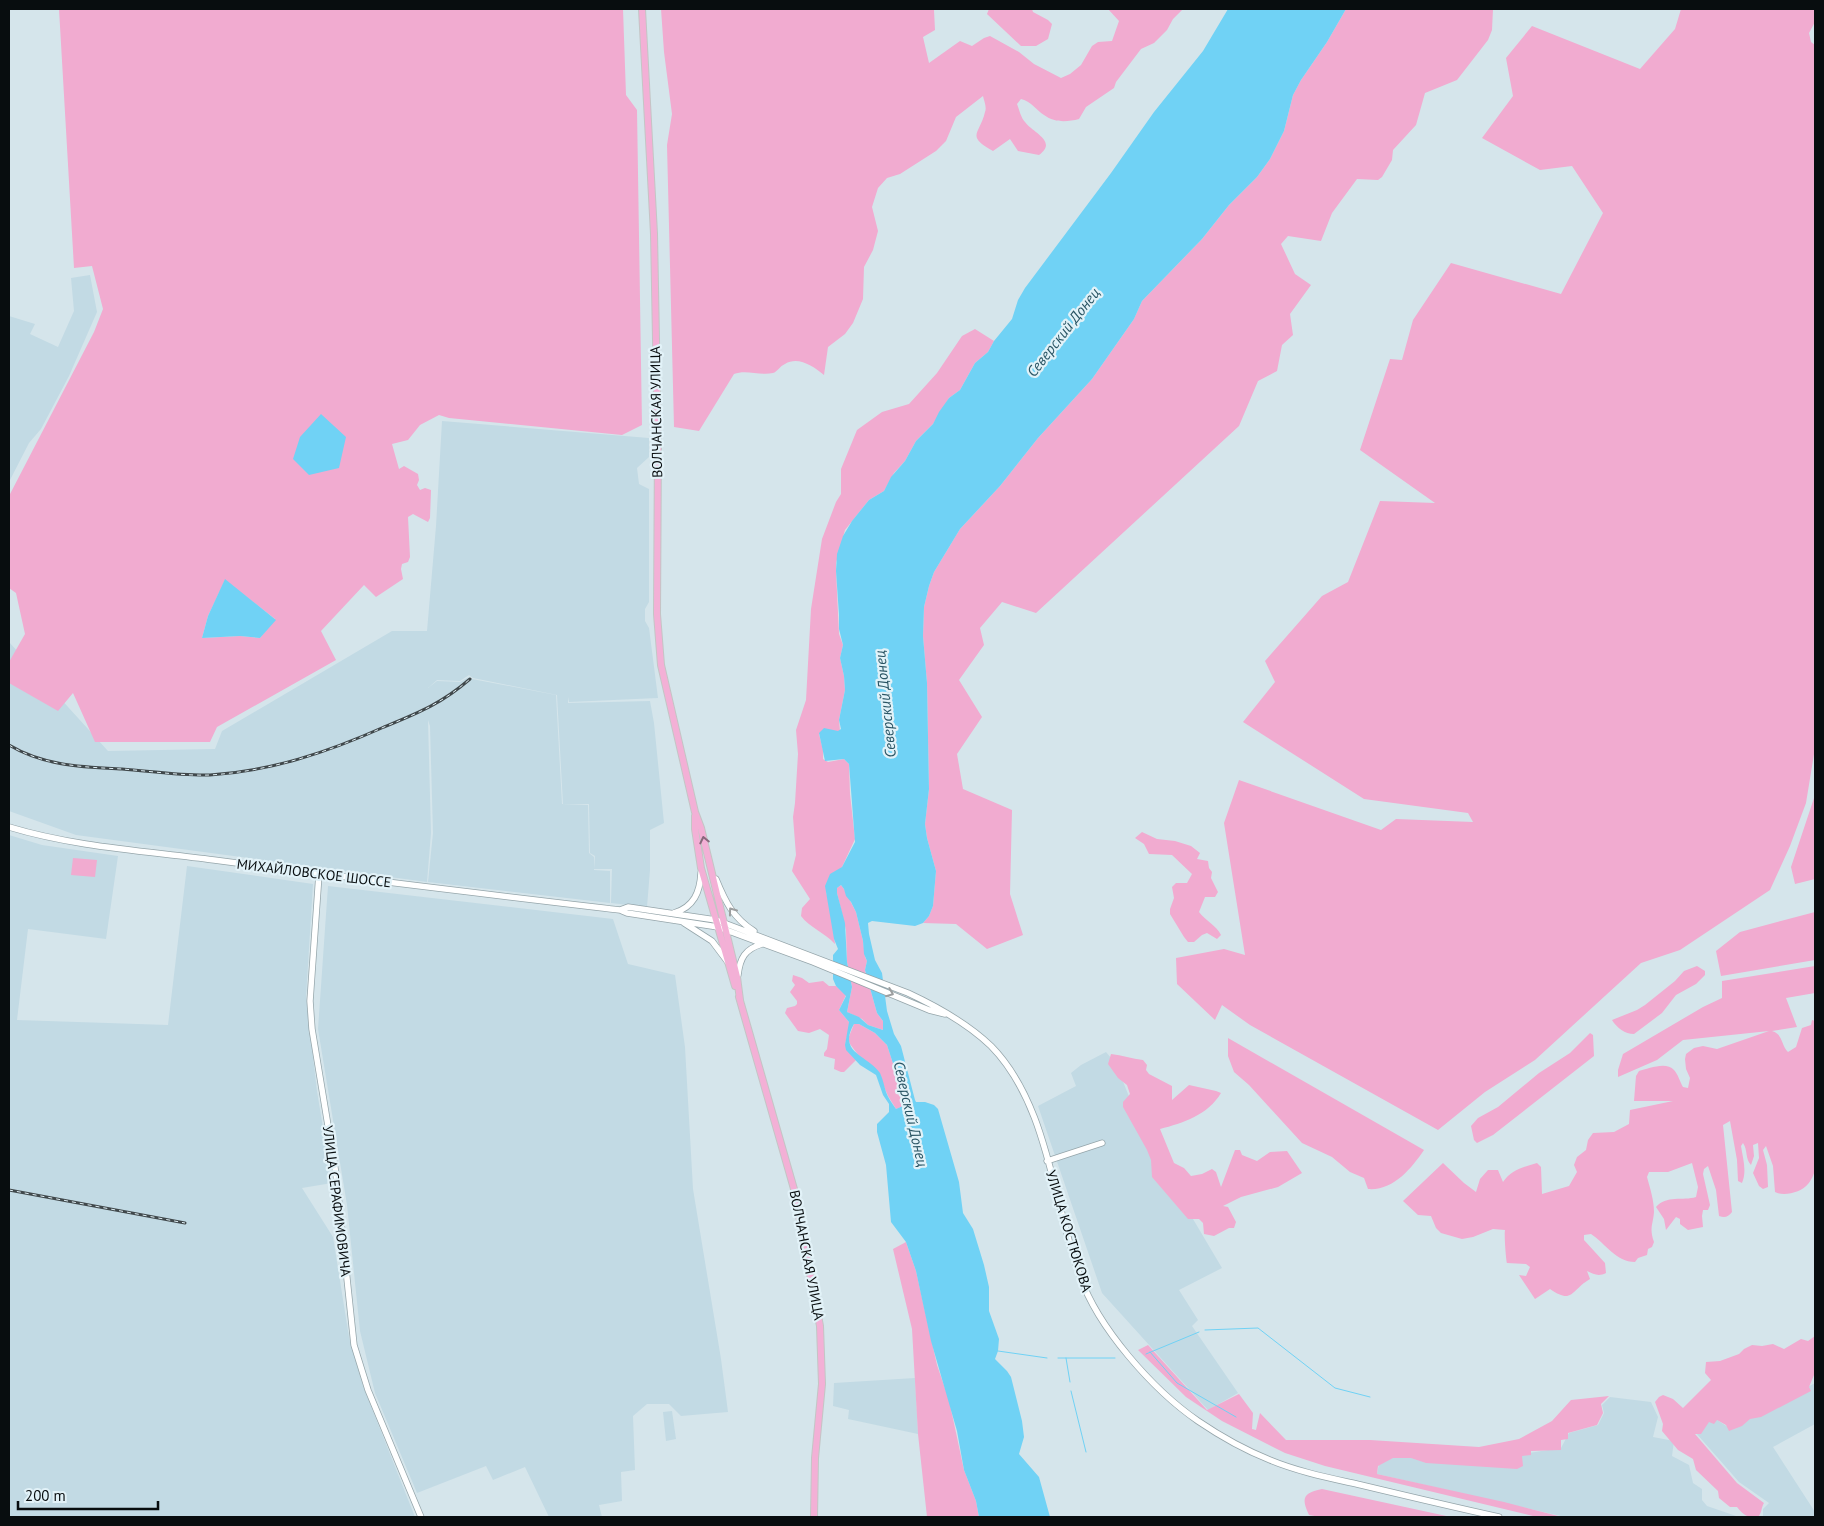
<svg xmlns="http://www.w3.org/2000/svg" width="1824" height="1526" font-family="'PT Sans',sans-serif">
<style>
.built{fill:#c2dae4}
.green{fill:#f1abd0;fill-rule:evenodd}
.water{fill:#70d2f5;fill-rule:evenodd}
.lines{fill:none;stroke-linecap:round;stroke-linejoin:round}
.stream{stroke:#70d2f5;stroke-width:1}
.secondary-casing{stroke:#95a5aa;stroke-width:7}
.primary-casing{stroke:#c4c5c5;stroke-width:8}
.secondary{stroke:#fff;stroke-width:5.5}
.primary{stroke:#f3b0d6;stroke-width:6}
.rail-casing{stroke:#40484b;stroke-width:3}
.rail{stroke:#e2f2f8;stroke-width:1;stroke-dasharray:4;stroke-linecap:butt}
.oneway{stroke:#89677c}
.oneway2{stroke:#9c9e9f}
.labels{text-anchor:middle;dominant-baseline:central;stroke-width:4.5;stroke-linejoin:round;paint-order:stroke}
.street-label{font-size:14px;fill:#080d0f;stroke:#e2f2f8}
.water-label{font-size:15px;font-style:italic;fill:#2a5564;stroke:#e2f2f8}
</style>
<rect width="100%" height="100%" fill="#d5e5eb"/>
<path class="built" d="M90 275 97 312 69 376 41 429 29 443 9 482V316L35 324 30 334 58 347 74 311 71 278Z
M442 421 649 438V457L637 468 639 484 649 489V602L645 609V621L649 628 658 698 569 702 568 697V703L650 701 654 723 664 823 650 830V870L647 907 611 903 612 869H594L595 856 590 853 589 804H563L557 695 473 678 469 675 460 681 437 680 428 688 437 681 460 682 469 677 472 679 556 695 562 804 588 805 589 853 594 857V870L610 871V903L428 882 433 833 430 726 428 720 431 833 427 882 76 835 9 811V642L108 751 215 749 222 731 392 631H427L436 526Z
M9 835 42 845 118 856 106 939 28 929 17 1020 168 1025 187 866 313 884 306 997 317 1091 332 1183 302 1188 333 1237 349 1337 363 1386 415 1517H9Z
M328 886 613 919 628 964 675 975 685 1047 693 1189 721 1359 728 1412 681 1416 669 1404H647L633 1416 635 1470 621 1472 622 1501 599 1505 602 1517H549L525 1467 493 1480 486 1466 417 1493 375 1393 360 1331 347 1205 318 1029Z
M1106 1052 1116 1064 1166 1189 1190 1214 1222 1268 1179 1290 1198 1320 1192 1326 1238 1393 1208 1410 1102 1293 1038 1106 1076 1086 1071 1073 1081 1065Z
M915 1378 918 1434 848 1419 849 1410 833 1406 834 1383Z
M1815 1383V1424L1773 1447 1815 1512V1517H1761L1763 1516V1509L1769 1503 1739 1482 1696 1433 1703 1423 1714 1418 1731 1429Z
M1610 1397 1651 1402 1658 1417 1653 1437 1674 1441 1672 1456 1689 1465 1693 1483 1702 1489V1500L1707 1506 1739 1517H1565L1377 1474 1379 1464 1390 1455 1523 1454 1561 1448 1569 1433 1598 1425 1604 1413 1602 1405Z
M672 1411 676 1439 666 1441 663 1412Z"/>
<path class="green" d="M59 9H623L626 95 637 110 642 425 622 435 449 418 439 415 420 425 408 440 392 444 399 469 404 466 418 474 419 480 417 485 420 490 425 488 431 490 430 518 428 522 413 514 408 517 410 557 408 562 402 564 401 569 403 579 376 597 364 585 321 631 336 660 217 727 210 742H95L73 693 58 711 9 683V662L25 634 16 593 9 588V496L94 332 103 309 92 266 74 268ZM225 580 275 619 260 638 240 636 202 638 208 616Z
M661 9H946L934 10 935 30 923 37 929 63 960 41 972 46 984 38 990 36 1019 52 1034 64 1061 78 1070 74 1081 65 1092 46 1098 42 1112 41 1119 21 1108 9H1183L1173 19 1167 30 1154 43 1141 49 1116 82 1114 88 1086 107 1079 119C1067 122 1055 123 1044 115 1036 110 1032 102 1021 99L1017 104C1019 109 1021 118 1025 122 1033 133 1058 141 1039 155L1018 151 1010 139 993 151C965 136 980 134 985 112 987 107 984 101 983 96L956 117 946 141 936 151 900 174 887 178 878 188 872 207 878 231 873 250 864 267 863 299 853 323 845 334 828 347 824 375C813 366 798 356 785 364 780 366 777 372 773 373 760 376 746 369 734 374L699 431 674 427 667 145 672 114 664 52Z
M989 9H1032L1033 12 1048 20 1052 24 1048 39 1036 46H1021L987 14Z
M1346 9H1493L1492 30 1488 40 1457 80 1425 93 1416 125 1393 150 1392 160 1382 177 1378 180 1357 179 1332 213 1321 241 1288 236 1281 244 1295 274 1311 285 1290 314 1293 335 1282 345 1277 371 1258 381 1239 426 1036 613 1002 602 980 628 984 645 959 680 982 717 957 754 963 789 1012 810 1010 894 1023 935 987 949 956 924 923 923 929 916 933 906 936 871 927 838 925 824 929 789 927 683 923 636 924 607 929 586 934 572 960 529 1000 486 1038 438 1092 379 1134 319 1142 301 1202 239 1229 205 1257 177 1270 159 1284 131 1293 95 1301 80 1327 42Z
M1681 9H1815V22L1809 33 1811 42 1815 45V748L1806 803 1790 846 1770 890 1680 950 1641 963 1535 1060 1485 1092 1438 1130 1250 1025 1222 1005 1215 1020 1177 984 1176 958 1224 949 1245 955 1224 823 1239 780 1381 830 1396 819 1473 822 1468 813 1364 799 1243 722 1275 682 1265 661 1322 596 1348 582 1380 501 1435 503 1360 450 1390 359 1402 360 1413 320 1451 263 1561 294 1603 213 1572 166 1540 170 1482 138 1513 96 1506 58 1532 26 1640 69 1675 29Z
M975 329 994 341 988 352 975 363 960 390 949 398 933 424 916 441 905 461 894 473 884 491 869 500 845 530 836 563V571L839 634 843 645 840 658 844 676 845 690 839 720 840 731 819 734 823 750V759L828 762 844 759 849 764 850 794 855 839 842 867 826 892 830 906 835 944C825 933 809 927 801 916L802 908 810 899 792 871 796 855 793 817 795 803 798 754 796 730 806 700 811 609 822 539 836 502 841 494V469L857 430 882 412 909 404 937 373 962 336Z
M1815 795V879L1795 884 1791 867Z
M1142 832 1157 839 1175 841 1191 846 1200 853 1197 859 1208 861 1209 868 1212 872 1211 878 1218 892 1215 897H1205L1199 912C1205 920 1217 926 1221 935L1217 939 1207 933 1202 935 1194 942H1188L1184 937 1170 914V909L1174 898 1172 887 1176 883H1187L1192 874 1172 855 1149 854 1144 844 1135 838Z
M73 858 97 860 95 877 71 875Z
M841 885 844 889 856 912 863 941 865 957 867 961 865 970 877 1013 883 1021V1030L868 1025 862 1019 847 1012 852 987 847 962 846 930 837 893V888Z
M1815 912V960L1721 976 1716 951 1740 932Z
M1697 966 1705 971V975L1696 984 1676 995 1662 1013 1634 1034C1625 1034 1617 1028 1612 1020L1637 1010 1645 1005 1675 981 1684 971Z
M1815 966V993L1786 998 1797 1027 1772 1031C1783 1034 1781 1045 1788 1052L1796 1047 1802 1028 1811 1025 1812 1020 1815 1021V1170C1814 1174 1811 1181 1808 1184 1802 1192 1784 1197 1775 1192L1773 1166 1766 1146 1763 1150 1767 1165 1768 1187 1763 1189 1759 1186 1753 1173 1759 1158 1758 1143 1753 1145 1754 1156 1751 1165C1745 1159 1748 1150 1743 1143L1741 1146C1743 1159 1747 1171 1742 1183L1738 1181 1737 1160 1730 1121 1723 1125 1732 1212C1728 1217 1725 1218 1719 1216L1716 1190 1708 1166 1704 1169 1703 1174 1710 1205 1708 1210H1703L1702 1216 1703 1227 1688 1230 1680 1224V1219L1676 1217 1666 1230 1664 1219 1656 1207C1666 1195 1683 1201 1696 1197L1698 1187 1692 1163 1668 1172H1649L1647 1177C1650 1188 1654 1200 1654 1212 1653 1225 1649 1228 1654 1242L1652 1247 1648 1249 1647 1255 1638 1258 1635 1262C1616 1262 1606 1244 1591 1234L1584 1235V1240L1605 1263 1606 1273C1598 1277 1594 1274 1587 1271L1590 1279C1571 1290 1573 1305 1550 1289L1535 1299 1519 1275 1526 1276 1530 1267 1526 1264 1507 1263C1506 1260 1504 1234 1505 1230L1493 1229 1473 1237 1462 1239 1441 1233 1436 1228 1431 1216 1418 1215 1403 1201 1443 1163 1464 1183 1476 1192 1480 1179 1488 1170H1498L1503 1182C1511 1170 1523 1167 1537 1163L1541 1167 1542 1194 1569 1186 1577 1172 1574 1165 1577 1157 1586 1150 1588 1140 1593 1133 1614 1132 1629 1124 1630 1110 1673 1101H1634L1636 1076 1639 1071C1648 1069 1666 1061 1674 1070 1678 1074 1680 1082 1683 1087L1688 1088 1690 1078 1686 1069 1685 1059 1686 1054 1694 1048 1703 1046 1717 1049 1769 1031 1683 1040 1657 1060 1618 1077V1070L1623 1054 1703 1007 1722 998V981Z
M793 975 802 978 809 983 823 981 829 986H836L846 995 839 1010 849 1022C849 1043 838 1042 856 1060L844 1072H841L834 1069 835 1059 824 1056V1053L827 1049 829 1035 820 1029 809 1033 798 1031 785 1013 787 1008 795 1006 797 1004V1001L790 992 795 985 792 981Z
M854 1024H859L875 1033 887 1045 903 1094 904 1106 896 1109 888 1096 877 1070 859 1056 850 1044 848 1039Z
M1590 1033 1593 1035 1594 1056 1493 1135 1477 1143 1474 1140 1471 1126 1478 1118 1498 1107 1539 1073 1570 1053Z
M1228 1038 1424 1150C1411 1169 1393 1191 1368 1189L1364 1178 1350 1172 1332 1157 1302 1143 1249 1085 1234 1072 1228 1056Z
M1111 1054C1122 1055 1132 1059 1143 1060L1147 1065 1146 1070 1149 1074 1172 1086V1100L1189 1085 1216 1091 1221 1093C1208 1115 1183 1123 1160 1129L1174 1163 1184 1168 1191 1176 1202 1174 1212 1169 1216 1172 1221 1187 1235 1150H1240L1242 1155 1257 1161 1270 1152 1287 1151 1302 1173 1278 1187 1241 1197 1223 1206 1228 1207 1236 1222 1234 1228H1229L1214 1236 1204 1234 1203 1223 1199 1219H1188L1152 1177 1151 1160 1147 1150 1123 1107V1102L1130 1094 1127 1085 1118 1078 1108 1064Z
M906 1242 916 1271 937 1365 949 1400 964 1470 976 1501 979 1517H927L918 1434 912 1329 893 1249Z
M1815 1336V1382L1814 1375 1809 1387 1811 1391 1761 1417 1750 1419 1742 1426 1729 1431 1726 1425 1717 1420 1714 1424 1709 1422 1701 1434H1695L1737 1483 1764 1503C1761 1508 1762 1513 1758 1517 1747 1517 1744 1516 1737 1507H1730L1719 1498 1718 1491 1696 1470 1693 1459 1678 1450 1662 1431 1663 1424 1655 1402 1659 1397 1663 1395 1673 1399 1683 1408 1711 1380 1705 1373 1706 1362 1720 1361 1739 1354 1744 1349 1752 1345 1762 1346 1773 1344 1784 1349 1801 1339 1808 1341Z
M1148 1345 1207 1410 1239 1394 1253 1413 1252 1429 1256 1430 1260 1413 1286 1440H1370L1479 1447 1519 1439 1552 1421 1571 1400 1609 1396 1601 1404 1603 1413 1597 1425 1568 1433V1439L1561 1440V1450L1531 1451V1455L1522 1456 1523 1466 1517 1469 1426 1463 1411 1458H1393L1378 1466 1377 1474 1504 1502 1562 1517H1537L1325 1466 1285 1453 1222 1421 1186 1397 1138 1350Z
M1322 1489 1451 1517H1320L1309 1515C1301 1498 1303 1493 1322 1489Z"/>
<path class="water" d="M1228 9H1346L1327 42 1301 80 1293 95 1284 131 1270 159 1257 177 1229 205 1202 239 1142 301 1134 319 1092 379 1038 438 1000 486 960 529 934 572 929 586 924 607 923 636 927 683 929 789 925 824 927 838 936 871 933 906 929 916 923 923 915 926 872 921 868 923 869 934 875 960 882 973 887 1011 894 1034 901 1046 915 1100 916 1102H925L934 1105 938 1109 942 1123 959 1182 963 1213 973 1229 984 1265 989 1287V1311L999 1339 998 1351 995 1359 1007 1371 1011 1377 1022 1421 1024 1437 1019 1454 1039 1477 1050 1517H979L976 1501 964 1470 957 1431 931 1341 916 1271 906 1242 891 1222 886 1165 877 1132V1124L889 1112V1104L883 1095 876 1075 860 1065 846 1050 845 1045 849 1022 839 1010 846 996 836 986 833 979V955L838 949 834 939 825 886 830 874 842 867 855 842 849 764 844 759 825 761 819 733 824 728 838 731 841 729 839 720 845 690 844 676 840 658 843 645 839 629V615L836 571 837 554 843 536 852 521 869 500 884 491 891 477 905 461 916 441 933 424 939 412 949 398 960 390 975 363 988 352 994 341 1012 319 1018 300 1025 288 1111 173 1154 112 1203 51ZM841 885 844 889 846 896 851 902 856 912 863 941 864 954 867 961 865 970 877 1013 883 1021V1030L868 1025 859 1017 847 1012 852 987 847 962 845 923 837 893V888ZM854 1024H859L875 1033 887 1045 903 1094V1106L896 1109C892 1103 888 1098 886 1092 884 1086 883 1079 880 1073 868 1055 837 1053 854 1024Z
M321 414 346 437 339 468 309 475 293 459 300 437Z
M225 579 276 620 260 638 240 636 202 638 208 616Z"/>
<g class="lines">
<path class="stream" d="M1205 1330 1258 1328 1335 1388 1370 1397
M998 1351 1047 1358
M1150 1352 1177 1383 1236 1417
M1146 1354 1199 1332
M1058 1358H1115
M1066 1358 1070 1382
M1071 1391 1086 1452"/>
<g class="secondary-casing">
<path id="secondary" d="M9 827C75 847 146 851 214 860 349 878 485 894 620 910L627 913 718 927 813 962 929 1010 945 1014
M319 874 310 1001 312 1029 336 1174 354 1345 368 1390 421 1517
M716 879C725 901 733 918 754 931
M620 910 628 907 716 920 908 993C938 1007 967 1023 991 1046 1048 1104 1053 1202 1080 1276 1098 1328 1153 1390 1198 1421 1220 1436 1245 1450 1270 1460 1299 1472 1330 1478 1361 1485 1407 1496 1453 1507 1499 1517
M674 913C694 907 700 892 701 873
M684 923 712 941 727 961
M738 975C740 958 745 949 762 944
M1047 1161 1102 1143"/>
</g>
<g class="primary-casing">
<path id="primary" d="M642 9 654 234 658 444 657 614 661 665 695 812 701 828 737 977 740 1000
M695 816V829L701 868 735 986
M739 997 794 1189 820 1326 822 1384 815 1458 814 1517"/>
</g>
<use href="#secondary" class="secondary"/>
<use href="#primary" class="primary"/>
<g class="rail-casing">
<path id="rail" d="M9 745C44 766 83 767 122 769 150 771 182 776 210 775 272 771 328 752 384 727 418 713 441 704 470 679
M9 1190 185 1223"/>
</g>
<use href="#rail" class="rail"/>
</g>
<defs><path id="oneway-chevron" d="M-2-3.5L2.5 0L-2 3.5" fill="none" stroke-width="1.6" stroke-linecap="round" stroke-linejoin="round" transform="scale(1.25)"/></defs>
<use class="oneway" href="#oneway-chevron" transform="translate(704 840) rotate(-103)"/>
<g class="oneway2">
<use href="#oneway-chevron" transform="translate(732 911) rotate(-126)"/>
<use href="#oneway-chevron" transform="translate(890 993) rotate(22)"/>
</g>
<g class="labels">
<g class="street-label">
<text transform="translate(656 412) rotate(-91)">ВОЛЧАНСКАЯ УЛИЦА</text>
<text transform="translate(314 873) rotate(7)">МИХАЙЛОВСКОЕ ШОССЕ</text>
<text transform="translate(337 1201) rotate(83)">УЛИЦА СЕРАФИМОВИЧА</text>
<text transform="translate(1069 1231) rotate(73)">УЛИЦА КОСТЮКОВА</text>
<text transform="translate(807 1255) rotate(79)">ВОЛЧАНСКАЯ УЛИЦА</text>
</g>
<g class="water-label">
<text transform="translate(1063 332) rotate(-52)">Северский Донец</text>
<text transform="translate(885 704) rotate(-96)">Северский Донец</text>
<text transform="translate(911 1114) rotate(77)">Северский Донец</text>
</g>
</g>
<rect width="1824" height="1526" fill="none" stroke="#080d0f" stroke-width="20"/>
<path d="M18 1501v8h140v-8" fill="none" stroke="#080d0f" stroke-width="2.5"/>
<text x="25" y="1501" font-size="15" fill="#080d0f" stroke="#e2f2f8" stroke-width="4" paint-order="stroke">200 m</text>
</svg>
